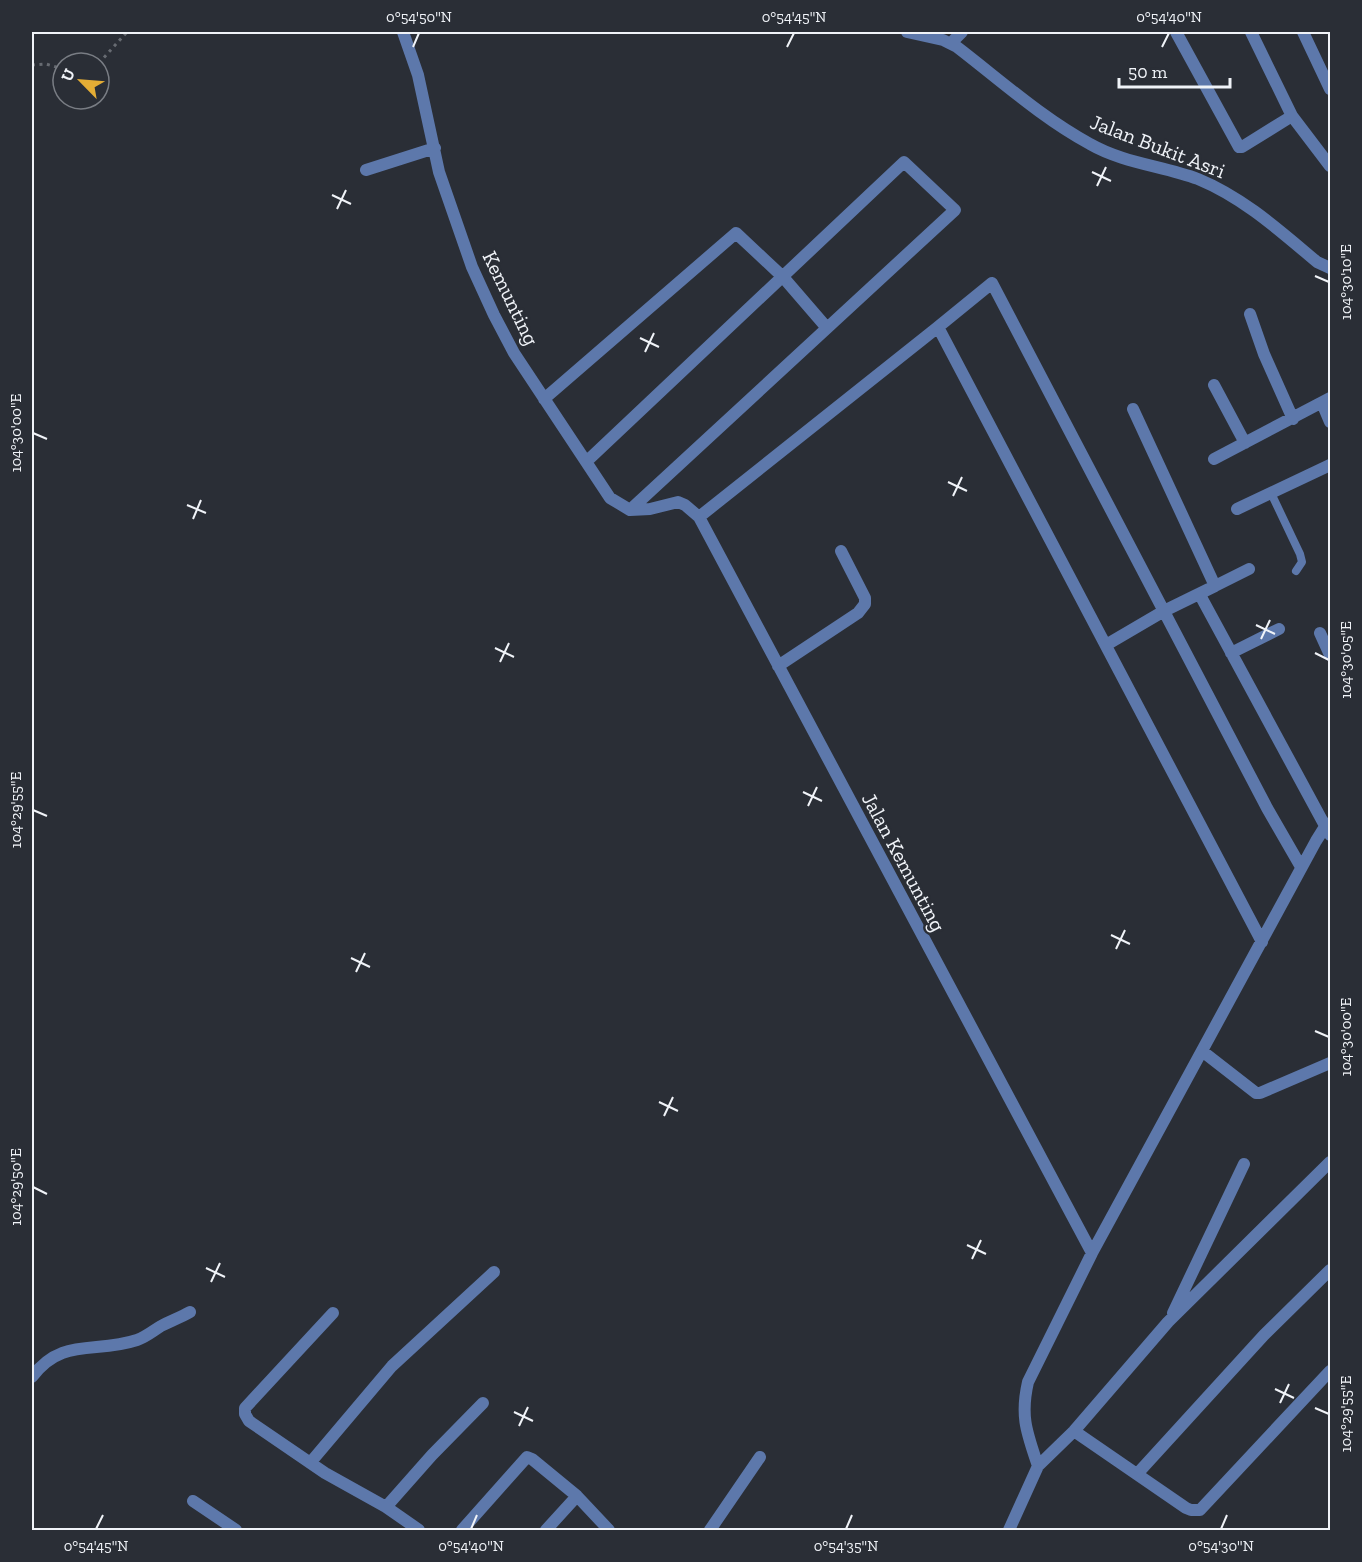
<svg xmlns="http://www.w3.org/2000/svg" width="1362" height="1562" font-family="'Zilla Slab',serif">
<style>
.lines{fill:none;stroke-linecap:round;stroke-linejoin:round}
.path{stroke:#676b72;stroke-width:3;stroke-dasharray:3 4.5;stroke-linecap:butt}
.service{stroke:#5d78ab;stroke-width:8}
.minor{stroke:#5d78ab;stroke-width:12}
.ticks{fill:none;stroke:#f0f3f8;stroke-width:2}
.labels{text-anchor:middle;dominant-baseline:central;stroke-width:5;stroke-linejoin:round;paint-order:stroke}
.street-label{font-size:21px;fill:#f0f3f8;stroke:#2a2e36}
.neatline{fill:none;stroke:#f0f3f8;stroke-width:2}
.ticks-label{font-size:15px;text-anchor:middle;fill:#f0f3f8}
</style>
<rect width="100%" height="100%" fill="#2a2e36"/>
<g class="lines">
<path class="path" d="M99 63 127 32
M32 65 46 64 63 69"/>
<path class="service" d="M1271 493 1300 554 1302 562 1296 571"/>
<path class="minor" d="M403 32 418 75 439 172 472 267 494 315 514 353 610 498 630 510 650 509 678 502 685 505 699 517 1092 1253
M907 32 943 40 957 47C1000 80 1042 118 1090 144 1123 163 1163 166 1198 179 1244 198 1280 231 1317 262L1330 268
M1176 32 1239 147H1242L1292 116
M1251 32 1292 116 1330 166
M1303 32 1330 89
M951 43 962 32
M366 170 435 148
M1250 314 1264 354 1293 419
M1214 385 1245 443
M544 399 736 233 783 277 827 328
M1322 403 1330 422
M1214 459 1330 398
M586 462 904 162 955 210 630 510
M1237 509 1330 465
M699 517 938 327
M1215 586 1249 569
M1200 595 1330 835
M1320 633 1330 655
M1106 645 1164 611 1215 586 1133 409
M1231 653 1279 629
M778 666 858 613 865 604V598L841 551
M1262 942 938 327 992 283 1267 808 1301 867
M1202 1051 1256 1093H1260L1330 1063
M333 1313 245 1408V1414L249 1421 325 1473 386 1507 419 1530
M1173 1313 1244 1164
M32 1377C62 1337 95 1354 137 1340 146 1337 153 1331 161 1326 171 1321 181 1317 190 1312
M1074 1431 1186 1508 1191 1510H1200L1330 1371
M310 1463 392 1366 494 1272
M1038 1466C1027 1433 1020 1417 1028 1382L1092 1253 1316 841 1326 825 1330 823
M1138 1473 1264 1335 1330 1270
M193 1501 236 1530
M386 1507 432 1455 483 1403
M462 1530 527 1457 532 1459 577 1496 609 1530
M546 1530 577 1496
M710 1530 760 1457
M1009 1530 1038 1466 1074 1431 1168 1322 1330 1162"/>
</g>
<path class="ticks" d="M413 47 419 33M787 47 794 33M1162 47 1169 33M1092 172 1111 181M1097 186 1106 167M332 195 351 204M337 209 346 190M1315 276 1329 282M640 338 659 347M645 352 654 333M33 433 47 439M948 482 967 491M953 496 962 477M187 505 206 513M193 519 201 500M1256 625 1275 634M1261 639 1270 620M495 648 514 657M1315 653 1329 660M500 662 509 643M803 792 822 801M808 806 817 787M33 810 47 816M1111 935 1130 944M1116 949 1125 930M351 958 370 967M356 972 365 953M1315 1031 1329 1037M659 1102 678 1111M664 1116 673 1097M33 1187 47 1194M967 1245 986 1254M972 1259 981 1240M206 1268 225 1277M211 1282 220 1263M1275 1389 1294 1398M1280 1403 1289 1384M1315 1408 1329 1414M514 1412 533 1421M519 1426 528 1407M96 1529 103 1515M471 1529 477 1515M846 1529 852 1515M1221 1529 1227 1515"/>
<g class="labels">
<g class="street-label">
<text transform="translate(1158 146) rotate(21)">Jalan Bukit Asri</text>
<text transform="translate(511 298) rotate(64)">Kemunting</text>
<text transform="translate(904 862) rotate(62)">Jalan Kemunting</text>
</g>
</g>
<rect width="1362" height="1562" fill="none" stroke="#2a2e36" stroke-width="66"/>
<g transform="translate(81 81) rotate(295)"><circle r="28" fill="#2a2e36" stroke="#797d84" stroke-width="1.5"/>
<path d="M0-4.5L10 22L0 15L-10 22Z" fill="#e4ad35"/>
<text y="-9" font-size="16" font-weight="bold" text-anchor="middle" fill="#f0f3f8">U</text>
</g>
<path d="M1119 78v9h111v-9" fill="none" stroke="#f0f3f8" stroke-width="3"/>
<text x="1128" y="78" font-size="18" fill="#f0f3f8" stroke="#2a2e36" stroke-width="4.5" paint-order="stroke">50 m</text>
<rect x="33" y="33" width="1296" height="1496" class="neatline"/>
<g class="ticks-label">
<text x="419" y="22">0°54'50"N</text>
<text x="794" y="22">0°54'45"N</text>
<text x="1169" y="22">0°54'40"N</text>
<text transform="translate(1346 282) rotate(-90)" y="5">104°30'10"E</text>
<text transform="translate(16 433) rotate(-90)" y="5">104°30'00"E</text>
<text transform="translate(1346 660) rotate(-90)" y="5">104°30'05"E</text>
<text transform="translate(16 810) rotate(-90)" y="5">104°29'55"E</text>
<text transform="translate(1346 1037) rotate(-90)" y="5">104°30'00"E</text>
<text transform="translate(16 1187) rotate(-90)" y="5">104°29'50"E</text>
<text transform="translate(1346 1414) rotate(-90)" y="5">104°29'55"E</text>
<text x="96" y="1551">0°54'45"N</text>
<text x="471" y="1551">0°54'40"N</text>
<text x="846" y="1551">0°54'35"N</text>
<text x="1221" y="1551">0°54'30"N</text>
</g>
</svg>
